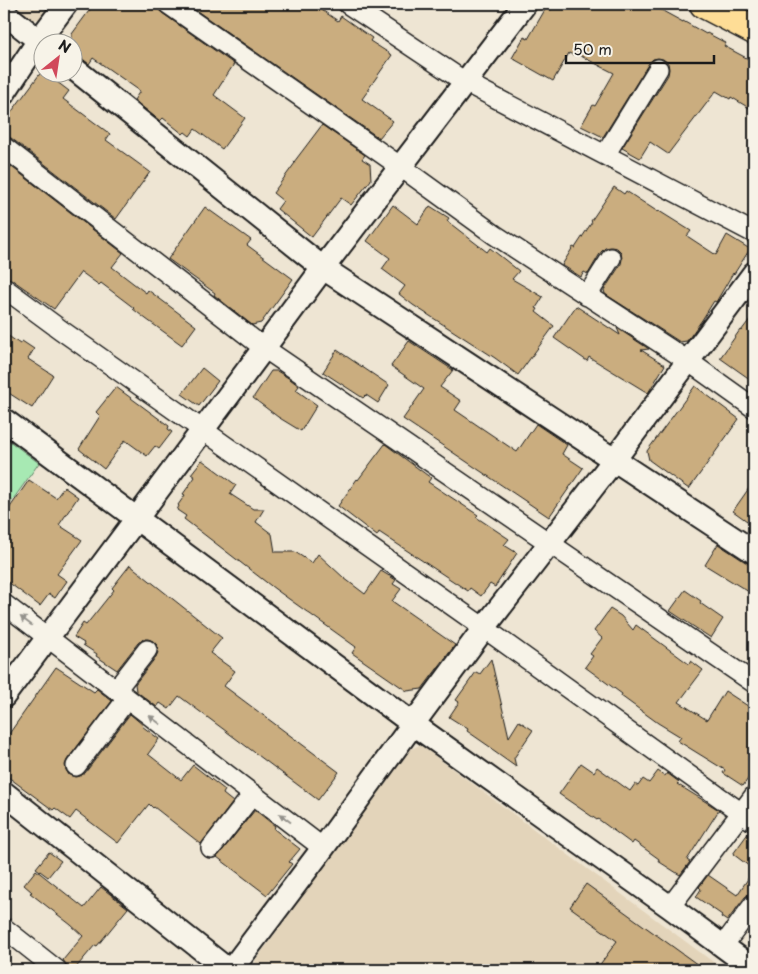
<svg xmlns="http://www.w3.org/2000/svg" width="758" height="974" font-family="'Playpen Sans',sans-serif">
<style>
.built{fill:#e3d4ba}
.green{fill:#a7e9b3;stroke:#628268}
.building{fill:#caad7f;stroke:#1c1c1c}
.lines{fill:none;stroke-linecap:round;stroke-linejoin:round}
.minor-casing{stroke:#1c1c1c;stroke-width:22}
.tertiary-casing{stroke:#1c1c1c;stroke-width:26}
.primary-casing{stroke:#1c1c1c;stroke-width:31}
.minor{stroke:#f7f3e8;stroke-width:19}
.tertiary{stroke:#f7f3e8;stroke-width:22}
.primary{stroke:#fedd96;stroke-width:28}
.oneway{fill:#94928c}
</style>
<rect width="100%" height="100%" fill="#eee5d3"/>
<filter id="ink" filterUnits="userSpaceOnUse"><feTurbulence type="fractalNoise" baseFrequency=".02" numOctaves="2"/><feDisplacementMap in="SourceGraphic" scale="10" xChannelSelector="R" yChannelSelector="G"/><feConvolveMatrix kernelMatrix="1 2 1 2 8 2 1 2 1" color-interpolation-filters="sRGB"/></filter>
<g filter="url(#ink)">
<path class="built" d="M10 4H55L43 20 35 19 33 21Z
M420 745 724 970H257L255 961 411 749Z"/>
<path class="green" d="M4 437 39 463 4 512Z"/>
<path class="building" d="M94 4H157L158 9 162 13 234 64 214 95 245 118 222 149 195 129 190 136 185 132 183 134 163 118 160 121 134 100 140 91 93 58 89 64 80 57 72 53V34Z
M187 4H313L338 21 341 16 372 38 370 41 392 55 369 88H370L362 99 393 121 379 138Z
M554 4H650L683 22V21L706 34 707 33 726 43 724 46 754 62V111L731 97 730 99 716 91 668 154 650 142 640 158 622 148 668 75 669 69 668 63 663 59 658 58 653 59 649 63 603 137 581 126 593 105 595 106 614 73 575 53 573 55 569 53 553 81 512 58 524 37 528 39 546 8 551 10Z
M42 71V72H44L69 91 63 99 110 134 106 140 150 172 116 219 11 138 4 136V122Z
M322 125 365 155 362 159 370 164 371 180 351 205 341 198 312 237 277 209 283 201 273 193 295 163 294 162Z
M4 161 123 253 112 267 146 293 148 290 196 326 182 345 146 319 133 309 134 308 101 283 99 285 81 272 54 309 11 279 4 276Z
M614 187 624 194 626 191 658 212 659 211 691 231 687 236 716 255 727 235 750 249 734 274 733 273 716 302 714 301 702 320 687 341 680 342 605 294 604 290 621 264 622 259 621 252 617 248 611 247 605 248 601 252 588 274 584 272 581 277 562 265 573 247 575 248 592 222 591 221Z
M393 205 418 224 430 206 449 218 447 221 487 252 490 248 519 271 512 279 543 297 536 308 538 309 536 312 554 326 518 375 495 358 413 305 399 294 405 286 382 269 390 258 367 241Z
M205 207 251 240 247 245 293 279 261 323 252 325 214 295 215 293 168 259Z
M576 306 620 335 617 328 649 349 641 350 665 365 648 393 589 357 587 361 554 338Z
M754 314V382L720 358 740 330 741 331Z
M4 333 20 344 22 341 34 349 28 359 53 375 32 408 4 390Z
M409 341 453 370 440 387 461 401 455 410 517 452 536 424 567 445 562 454 583 468 549 517 403 419 424 389 391 366Z
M337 350 389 385 378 403 366 395 363 398 323 372Z
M202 368 218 381 199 406 182 394Z
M271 371H277L290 379 299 386 296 390 317 405 301 431 278 417 253 398Z
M695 386 739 419 689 489 649 460 647 451Z
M116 387 169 426 168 429 172 432 159 449 155 446 147 456 125 440 104 469 79 449 100 416 96 412Z
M385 444 431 478 428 482 478 515 476 517 509 539 504 545 517 553 495 587 490 584 481 596 470 588 468 591 379 532 377 536 338 506 357 479 358 480Z
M202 460 236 485 230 494 253 509H264L256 522 272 534 275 552H295L312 563 318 554 344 578 365 594 381 571 396 580 393 584 401 589 392 601 455 645 422 689 407 691 352 653 356 647 275 589 184 519 186 516 177 510 179 506 178 505 185 495 183 494 195 477 191 474Z
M29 480 56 498 64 487 78 497 59 525 82 540 57 574 67 581 55 598 49 594 40 606 4 579V516Z
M754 481V526L733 511Z
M718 544 747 563 754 566V595L705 565Z
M130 565 222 638 210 653 235 671 224 686 339 772 318 800 179 696 169 709 160 703 157 707 136 691 135 684 156 657 158 652 157 645 153 641 148 639H143L138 643 117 670 96 656 97 654 83 645 84 643 74 637 83 623 86 625 114 590 112 588Z
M685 590 701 601 700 603 723 619 711 638 670 611Z
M610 609 621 616 633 630 636 625 689 664 691 661 703 670 679 702 707 720 725 691 754 710V751L748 760 754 764V770L743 786 723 773 725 770 678 741 681 737 658 723 621 696 622 694 585 667 593 656 590 654 602 638 594 631Z
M491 659 509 737 519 721 533 730 514 758 516 767 492 750 493 749 467 731 468 729 449 717 459 702 456 700 476 672 480 674Z
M56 667 94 692 97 689 112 701 67 760 65 765 66 770 69 775 75 777 80 776 85 773 130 714 143 725 142 726 159 739 148 754 181 780 193 765 225 790 223 794 233 802 201 844 154 807 153 808 149 804 118 843 76 811 70 819 55 808 53 810 4 774V741Z
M581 763 594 772 597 767 630 791 635 784 638 786 643 779 649 783 658 771 665 776 667 773 679 782 677 784 719 810 687 860 690 862 680 875 658 861 659 859 634 841 632 844 598 819 597 820 559 794Z
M255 810 275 826 274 829 300 849 289 862 292 864 267 895 217 857Z
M749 832 754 833V870L733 854Z
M49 852 61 861 48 877 36 868Z
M36 870 84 908 101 887 128 908 97 946 95 945 74 970H72L68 967 63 960 83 936 71 925 30 893 32 892 24 885Z
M754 870V893L749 894 745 897 727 921 721 917 722 915 696 897 701 889 699 887 708 875 737 895Z
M586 884 705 970H596L617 941 570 907Z"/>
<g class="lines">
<g class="minor-casing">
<path id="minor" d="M168 4 401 167 495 235 688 361 754 408
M348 4 465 82 754 233
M4 147 264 348 754 683
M605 155 658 69
M4 288 61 330 484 628 754 822
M587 296 611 258
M4 604 323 848
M116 690 147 650
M76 766 127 699
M211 848 253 794
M670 907 754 796
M4 928 57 970
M723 946 754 904"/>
</g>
<g class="tertiary-casing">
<path id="tertiary" d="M4 13 42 43
M72 67 323 268 754 552
M4 93 39 40 66 4
M4 420 413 724 670 907 754 969
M4 696 264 348 323 268 525 4
M4 793 228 970
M231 970 323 848 413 724 484 628 614 460 754 273"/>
</g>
<g class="primary-casing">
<path id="primary" d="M704 4 754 30"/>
</g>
<use href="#minor" class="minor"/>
<use href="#tertiary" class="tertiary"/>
<use href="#primary" class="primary"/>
</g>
<defs><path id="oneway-solid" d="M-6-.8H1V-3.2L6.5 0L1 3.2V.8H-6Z" transform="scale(1.25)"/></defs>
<g class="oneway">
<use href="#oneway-solid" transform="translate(26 621) rotate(-143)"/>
<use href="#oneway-solid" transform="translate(155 720) rotate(-143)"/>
<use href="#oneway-solid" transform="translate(285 818) rotate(-143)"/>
</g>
</g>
<rect width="758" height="974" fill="none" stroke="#f7f3e8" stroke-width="20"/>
<rect x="10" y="10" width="738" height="954" fill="none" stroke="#1c1c1c" stroke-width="2" filter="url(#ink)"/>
<g transform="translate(58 58) rotate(30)"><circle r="24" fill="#f7f3e8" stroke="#9f9d96"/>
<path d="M0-4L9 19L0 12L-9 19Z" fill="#d1495b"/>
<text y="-8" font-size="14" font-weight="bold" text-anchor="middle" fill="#1c1c1c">N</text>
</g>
<path d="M566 55v8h148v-8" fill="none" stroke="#1c1c1c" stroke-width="2.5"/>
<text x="573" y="55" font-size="15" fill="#1c1c1c" stroke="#f7f3e8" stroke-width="4" paint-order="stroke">50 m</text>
</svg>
